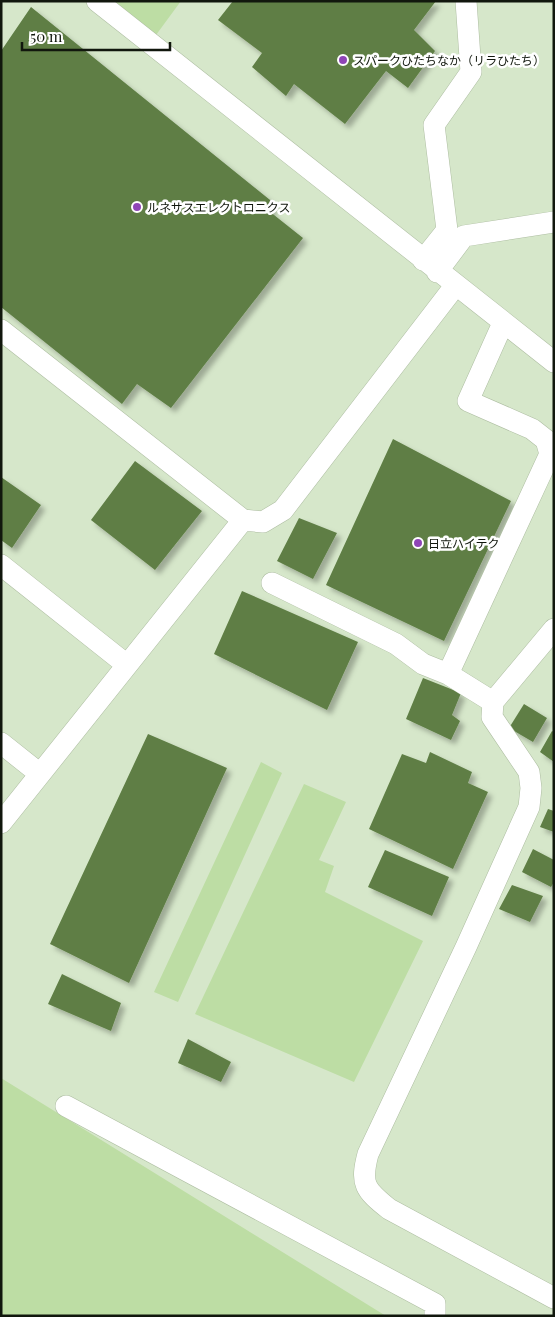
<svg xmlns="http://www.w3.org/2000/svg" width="555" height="1317" font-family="'Playfair Display','Noto Sans JP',serif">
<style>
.green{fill:#bddda4}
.building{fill:#5f7e45;filter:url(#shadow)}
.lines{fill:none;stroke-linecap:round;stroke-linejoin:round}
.minor-casing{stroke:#adbda1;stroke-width:22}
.minor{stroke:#fff;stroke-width:21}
.poi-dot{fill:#8f45b7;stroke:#fff;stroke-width:2}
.labels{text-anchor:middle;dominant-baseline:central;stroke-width:5;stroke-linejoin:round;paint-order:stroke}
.poi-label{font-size:12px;fill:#11170d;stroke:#fff;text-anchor:start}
</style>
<defs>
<filter id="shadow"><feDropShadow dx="4.5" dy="4.5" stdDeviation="2.5" flood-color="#0004"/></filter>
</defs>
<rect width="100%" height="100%" fill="#d6e7ca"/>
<path class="green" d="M112 1H181L156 35Z
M261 762 282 773 178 1002 154 992Z
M304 784 346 802 319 860 334 866 325 892 423 941 354 1082 195 1014Z
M1 1078 386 1316H1Z"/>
<path class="building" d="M233 1H436L414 30 435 51 408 88 386 71 345 124 294 84 286 96 252 67 262 53 218 20Z
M31 7 275 204 269 211 303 238 171 408 137 384 122 404 1 307V51Z
M393 439 511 501 444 641 326 585Z
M135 461 202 511 155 570 91 520Z
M1 477 41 505 12 548 1 540Z
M299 518 337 533 313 579 277 561Z
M242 591 358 642 327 710 214 654Z
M423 678 461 693 452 715 460 721 451 740 406 719Z
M524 704 547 718 533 742 509 728Z
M552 731 554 732V762L540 752Z
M148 734 227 768 129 983 50 944Z
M430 752 472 772 468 783 488 792 453 869 369 829 402 754 426 763Z
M548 809 554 811V832L540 827Z
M533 849 554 860V882L551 887 522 872Z
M385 850 449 877 432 916 368 887Z
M512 885 543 896 530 922 499 909Z
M62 974 121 1003 111 1031 48 1004Z
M188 1039 231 1062 221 1082 178 1063Z"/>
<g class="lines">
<g class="minor-casing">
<path id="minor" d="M97 1 554 362
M423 260 447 230 434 125 471 72 466 1
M437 272 464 236 554 222
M1 330 243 520 263 522 283 510 455 286
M1 565 127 665
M272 583 396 644 423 664 448 674 493 702
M554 629 493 702 492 717 529 772 531 788 529 807 466 947 368 1154C360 1184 365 1190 389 1209L554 1298
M448 674 550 454 546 440 532 429 468 401 503 323
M1 743 40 774
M1 823 243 520
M66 1106 435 1304V1316"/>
</g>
<use href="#minor" class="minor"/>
</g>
<g class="poi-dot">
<circle cx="343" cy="60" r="5"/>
<circle cx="137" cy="207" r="5"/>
<circle cx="418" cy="543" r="5"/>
</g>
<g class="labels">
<g class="poi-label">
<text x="353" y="60">スパークひたちなか（リラひたち）</text>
<text x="147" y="207">ルネサスエレクトロニクス</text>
<text x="428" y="543">日立ハイテク</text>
</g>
</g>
<rect width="555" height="1317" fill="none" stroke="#11170d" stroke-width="5"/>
<path d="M22 42v8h148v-8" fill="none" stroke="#11170d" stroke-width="2.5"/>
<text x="30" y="42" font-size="15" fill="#11170d" stroke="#ffffff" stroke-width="4" paint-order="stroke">50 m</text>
</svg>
